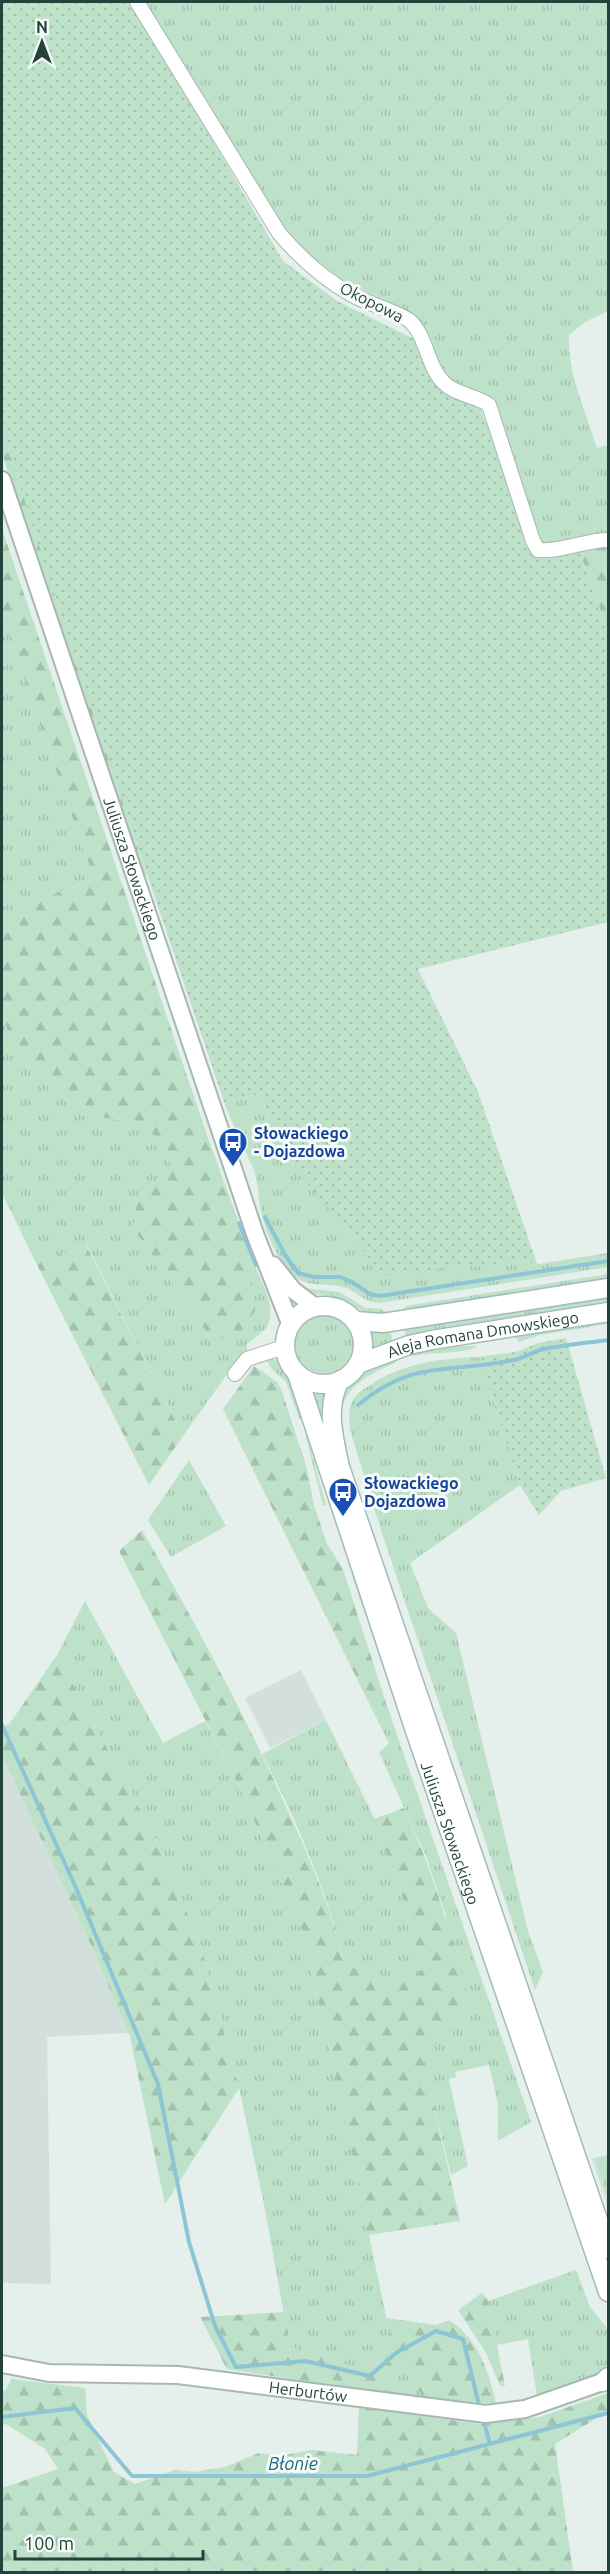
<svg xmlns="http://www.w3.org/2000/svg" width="610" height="2574" font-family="Ubuntu,sans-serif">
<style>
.built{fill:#d3dfda}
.grass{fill:url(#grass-tufts)}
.forest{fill:url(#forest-firs)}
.garden{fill:url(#garden-dots)}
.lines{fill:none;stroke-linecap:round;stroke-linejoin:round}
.stream{stroke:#8cc6d6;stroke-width:4}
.minor-casing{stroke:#a7b8b3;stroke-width:16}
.tertiary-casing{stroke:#a7b8b3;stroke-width:20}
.secondary-casing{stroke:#a3bbb4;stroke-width:21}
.minor{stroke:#fff;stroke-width:14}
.tertiary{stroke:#fff;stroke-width:16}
.secondary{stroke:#fff;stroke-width:18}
.labels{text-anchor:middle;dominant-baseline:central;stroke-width:6;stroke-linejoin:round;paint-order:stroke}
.street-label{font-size:16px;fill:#23423c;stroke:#f6fbf9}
.transit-label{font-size:16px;font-weight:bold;fill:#164399;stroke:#f6fbf9;text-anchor:start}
.water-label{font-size:18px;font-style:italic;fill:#196a82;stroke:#f6fbf9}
</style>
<defs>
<pattern id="grass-tufts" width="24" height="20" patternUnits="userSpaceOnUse" patternTransform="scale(1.5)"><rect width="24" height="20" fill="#bee1c9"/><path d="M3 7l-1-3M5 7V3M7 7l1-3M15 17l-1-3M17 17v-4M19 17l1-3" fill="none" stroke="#a3c2ae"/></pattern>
<pattern id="forest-firs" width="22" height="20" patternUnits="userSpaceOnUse" patternTransform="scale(1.5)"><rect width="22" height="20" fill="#bee1c9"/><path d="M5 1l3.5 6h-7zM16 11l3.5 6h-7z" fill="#a3c2ae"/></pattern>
<pattern id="garden-dots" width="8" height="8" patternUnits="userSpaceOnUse" patternTransform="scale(1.5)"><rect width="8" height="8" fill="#bee1c9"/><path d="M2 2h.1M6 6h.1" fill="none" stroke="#a3c2ae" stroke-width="1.8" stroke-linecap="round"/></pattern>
</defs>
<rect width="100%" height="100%" fill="#e5efeb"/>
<path class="built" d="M301 1670 326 1720 270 1748 245 1698Z
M2 1756 90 1943 128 2033 47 2037 51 2284 2 2283Z
M608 2155V2207L592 2159Z"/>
<path class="grass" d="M145 2H608V311L585 322 569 335C567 373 586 412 597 448L608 445V537L540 545 493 405 447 380 424 335 328 274 299 249 247 174Z
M2 615 94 879 2 914Z
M2 1017 19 1059 82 1114 144 1124 163 1146 172 1167 137 1200 133 1228 210 1337 250 1269H256C265 1288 277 1309 266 1329L246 1345 248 1351 240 1356 183 1436 87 1245 36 1263 2 1193Z
M259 1094 294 1167 522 1261 538 1264 608 1253V1267L379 1303C366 1303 358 1293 346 1288 331 1282 310 1288 297 1278 277 1263 264 1229 260 1205 258 1194 258 1184 255 1173 245 1147 233 1127 224 1102Z
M608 1274V1280L401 1312 406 1306Z
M303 1288 339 1292 366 1308 382 1309 388 1314C362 1319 357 1303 335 1297 322 1293 314 1297 303 1288Z
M608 1295V1304L406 1337 404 1327Z
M295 1344a29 29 0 1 1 58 0a29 29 0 1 1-58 0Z
M608 1319V1324L540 1335 519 1342 515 1338 538 1330Z
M390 1329 393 1342 370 1351V1332Z
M437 1346H478C467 1355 431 1351 415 1356L409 1352Z
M398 1356 395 1363C371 1373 347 1385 341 1411L338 1407C351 1374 367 1370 398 1356Z
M271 1357C288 1364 297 1404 303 1421L299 1418 286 1382 271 1368 266 1358Z
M479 1357 520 1485 410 1563 428 1608 456 1633 528 1931 543 1972 535 1990 379 1524 350 1430C349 1421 348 1411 352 1402 355 1394 365 1388 372 1384 406 1362 441 1359 479 1357Z
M308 1390 325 1392 324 1413 317 1416Z
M306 1433 326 1505 323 1506 306 1437Z
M189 1460 226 1526 171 1557 148 1520Z
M352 1576 356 1578 539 2114 537 2117Z
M85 1601 163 1743 205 1721 242 1792 301 1928 333 2063 392 2345 375 2364 349 2366 290 2347 263 2199 239 2088 200 1943 154 1836 57 1655Z
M386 1703 531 2122 498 2141V2104L489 2065 455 2072 456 2077 449 2079 468 2166 451 2175 422 2057 446 1916 426 1856 379 1752 389 1743 374 1713Z
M326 1720 379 1828 400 1888 423 1969 389 1989 344 1962C327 1891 296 1819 262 1754Z
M608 2155V2198L595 2158Z
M576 2270 590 2307 606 2327 608 2335V2365L597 2374 537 2396 528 2339 496 2345 488 2301Z
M399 2357 423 2398 369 2391Z"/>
<path class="forest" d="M2 429 147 876 142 874 2 454Z
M2 529 209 1141 256 1269 250 1270 255 1311 235 1340 210 1337 133 1228 137 1200 172 1167 163 1146 144 1124 82 1114 19 1059 2 1017V914L94 879 2 615Z
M608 537V632L578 547Z
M86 1245 183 1436 149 1485 36 1263Z
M254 1366 277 1382 281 1389 306 1465 314 1505 327 1544 342 1567 347 1582 386 1703 374 1713 223 1409Z
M142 1530C194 1621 244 1713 287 1809 310 1858 331 1909 344 1962L389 1989 423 1969 400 1888 374 1819 404 1808C434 1873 452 1938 471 2007L423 2057 460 2221 368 2235 333 2063 301 1928 242 1792 119 1551Z
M57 1655 154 1836 200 1943 239 2088 165 2204 130 2037 90 1943 2 1756V1729L10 1723Z
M482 2293 488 2301 505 2386H500L486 2353 458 2310Z
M285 2312 290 2347 349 2366 375 2364 392 2345 386 2318 436 2325 449 2320C477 2337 490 2373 496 2404L423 2398 399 2358 369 2391 227 2369 200 2317Z
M12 2379 85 2388 87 2416 114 2472 135 2484 175 2470 195 2472 225 2467 259 2453 280 2456 311 2450 357 2455 359 2407 480 2424 540 2417 608 2393V2411L555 2444 573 2572H2V2488L58 2469 45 2449 6 2424 2 2425V2391H5Z"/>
<path class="garden" d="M2 2H132L283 261 337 301 416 340 431 374 480 406 530 548 578 547 608 632V922L418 969 478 1092 537 1264 522 1261 383 1275 294 1167 259 1094 224 1102 84 687 2 429Z
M566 1338 606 1478 561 1491 539 1515 520 1485 479 1357 516 1352 538 1343Z"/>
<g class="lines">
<path class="stream" d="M265 1217 285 1255 298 1273 314 1277H340L352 1282 370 1294 380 1296 608 1261
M239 1223 256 1265
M358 1405C414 1358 450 1374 514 1360 523 1358 531 1353 540 1350 562 1345 586 1343 608 1340
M2 1725 76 1888 158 2084 189 2242 215 2326 236 2367 305 2361 370 2376 396 2353 436 2331 463 2339 480 2409
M2 2417 75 2408 132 2476H367L608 2413
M483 2419 490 2444"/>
<g class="minor-casing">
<path id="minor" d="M137 2 279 233C300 258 324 279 352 295 367 304 400 312 411 322 427 338 427 366 444 383 456 395 475 395 489 405L533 541 538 550C562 552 585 540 608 540
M235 1374 247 1359 284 1347"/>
</g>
<g class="tertiary-casing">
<g id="tertiary">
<path id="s1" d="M2 480 255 1234 290 1323"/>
<path d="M273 1265 293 1290 314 1306"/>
<path id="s2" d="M2 2364 49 2373 178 2375 486 2414 525 2409 608 2380"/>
</g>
</g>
<g class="secondary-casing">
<g id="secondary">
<circle cx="324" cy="1345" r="39"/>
<path d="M355 1321 383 1323 608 1288"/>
<path id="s3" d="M358 1364 409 1345 432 1340 608 1312"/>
<path id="s4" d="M297 1374 413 1725 608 2292"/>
<path d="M340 1380C325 1408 334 1439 340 1467L608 2249"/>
<path d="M603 2382 608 2377"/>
</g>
</g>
<use href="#minor" class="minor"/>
<use href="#tertiary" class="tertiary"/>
<use href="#secondary" class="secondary"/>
</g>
<defs>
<g id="bus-pin" transform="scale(1.5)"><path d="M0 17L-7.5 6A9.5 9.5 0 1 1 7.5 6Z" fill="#1a4fb4" stroke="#f6fbf9"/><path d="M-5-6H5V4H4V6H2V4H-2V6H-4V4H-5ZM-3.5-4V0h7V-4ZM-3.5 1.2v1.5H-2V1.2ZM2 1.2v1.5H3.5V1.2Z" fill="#fff"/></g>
</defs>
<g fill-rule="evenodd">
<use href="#bus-pin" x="233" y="1142"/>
<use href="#bus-pin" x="343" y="1492"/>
</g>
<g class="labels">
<g class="street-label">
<text transform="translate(372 302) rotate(27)">Okopowa</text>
<text stroke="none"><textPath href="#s1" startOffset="410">Juliusza Słowackiego</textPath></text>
<text stroke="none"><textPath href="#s3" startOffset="129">Aleja Romana Dmowskiego</textPath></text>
<text stroke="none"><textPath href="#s4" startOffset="484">Juliusza Słowackiego</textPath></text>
<text stroke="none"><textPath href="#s2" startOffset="308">Herburtów</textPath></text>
</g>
<g class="transit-label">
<text x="254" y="1133">Słowackiego<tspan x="254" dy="18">- Dojazdowa</tspan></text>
<text x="364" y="1483">Słowackiego<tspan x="364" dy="18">Dojazdowa</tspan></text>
</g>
<g class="water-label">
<text x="293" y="2463">Błonie</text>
</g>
</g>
<rect width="610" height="2574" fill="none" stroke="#23423c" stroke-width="6"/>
<g transform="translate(42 42)" stroke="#f6fbf9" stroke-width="4.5" paint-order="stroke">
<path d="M0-4.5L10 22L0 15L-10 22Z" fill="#23423c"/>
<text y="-9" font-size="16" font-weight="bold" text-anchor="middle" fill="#23423c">N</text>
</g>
<path d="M15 2550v9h188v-9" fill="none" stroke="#23423c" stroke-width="3"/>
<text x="24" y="2550" font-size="18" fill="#23423c" stroke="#f6fbf9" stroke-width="4.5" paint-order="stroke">100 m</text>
</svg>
